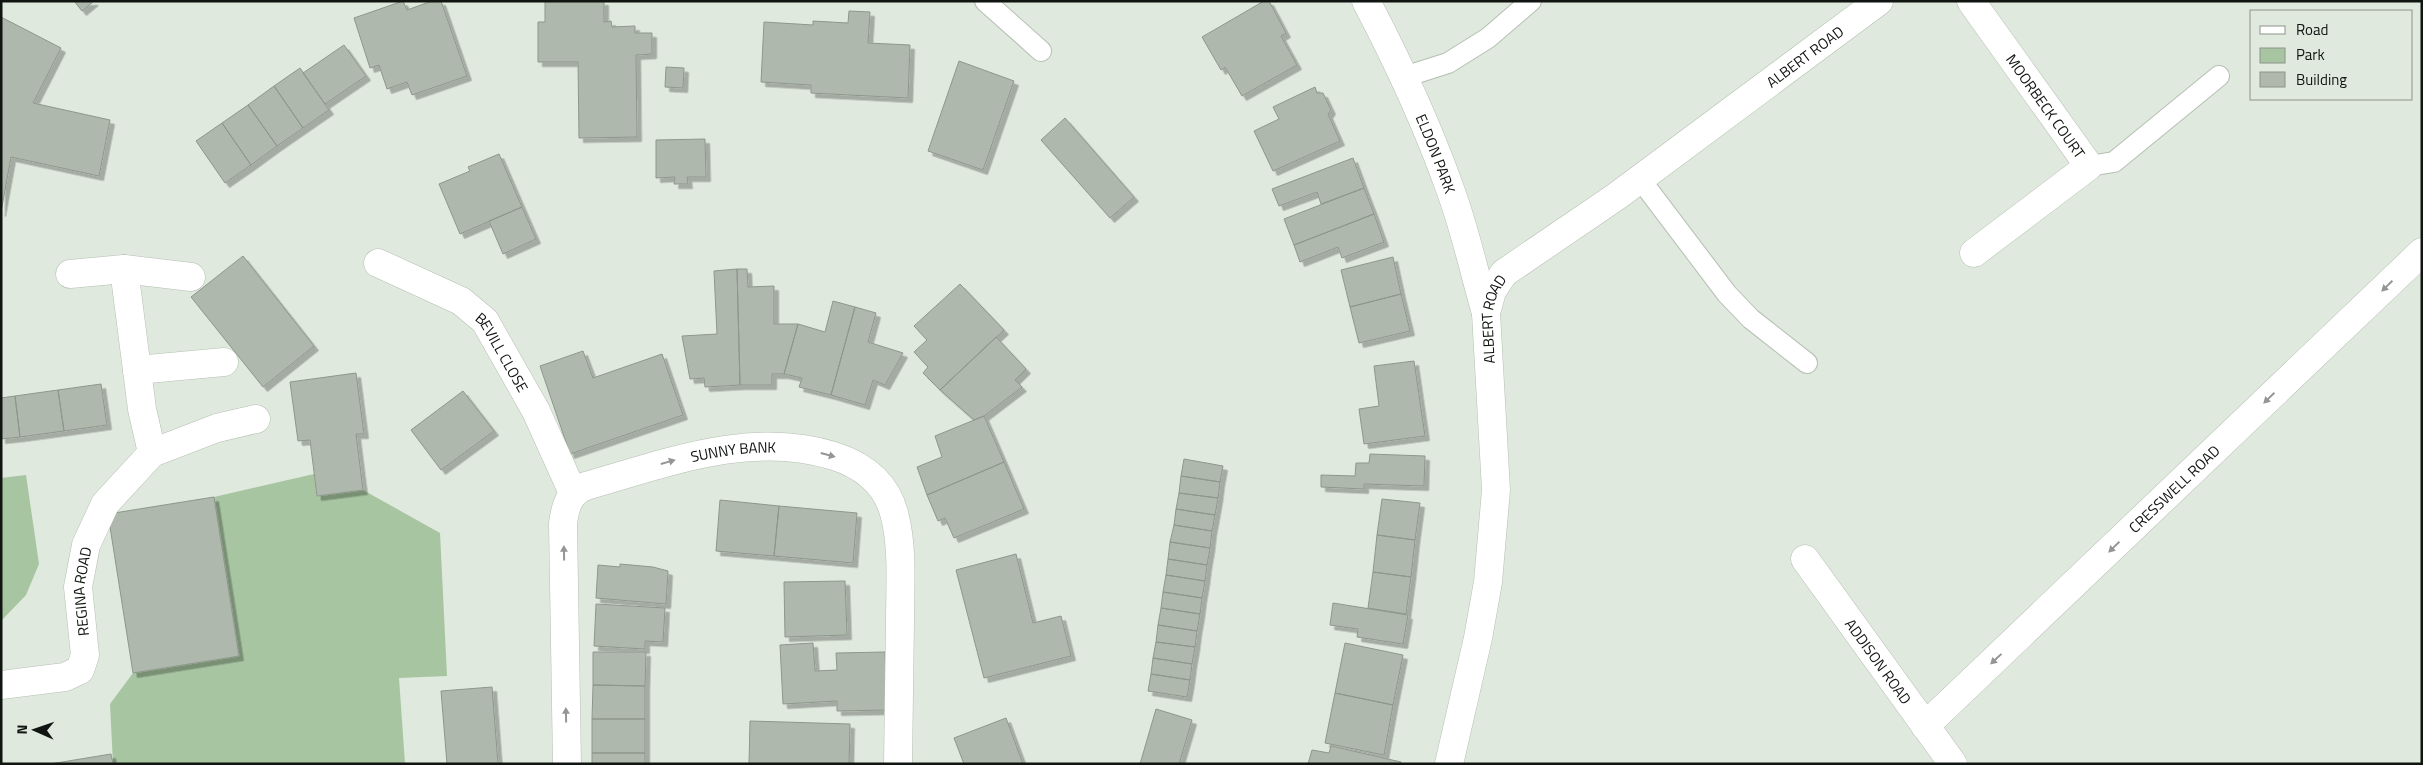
<svg xmlns="http://www.w3.org/2000/svg" width="2423" height="765" font-family="'Titillium Web',sans-serif">
<style>
.green{fill:#a6c5a0}
.building{fill:#afb8ad;stroke:#8e978c;filter:url(#shadow)}
.lines{fill:none;stroke-linecap:round;stroke-linejoin:round}
.service-casing{stroke:#b6bfb4;stroke-width:22}
.minor-casing{stroke:#b6bfb4;stroke-width:29}
.service{stroke:#fff;stroke-width:20}
.minor{stroke:#fff;stroke-width:28}
.oneway{fill:#949694}
.labels{text-anchor:middle;dominant-baseline:central;stroke-width:4.5;stroke-linejoin:round;paint-order:stroke}
.street-label{font-size:15px;fill:#111511;stroke:#dfe9dd}
</style>
<defs>
<filter id="shadow"><feDropShadow dx="4.5" dy="4.5" stdDeviation="0" flood-color="#0004"/></filter>
</defs>
<rect width="100%" height="100%" fill="#dfe9dd"/>
<path class="green" d="M314 474 317 496 363 490 440 533 447 676 399 678 405 764H113L110 704 133 673 239 656 214 497Z
M26 475 39 564 26 595 1 621V478Z"/>
<path class="building" d="M74 1H94L82 11Z
M403 1 407 10 432 1H441L467 76 412 95 407 82 387 89 379 65 370 68 354 18Z
M545 1H604V22L611 21 612 27 635 26V33H652V54L636 55 637 137 579 138 578 62H538V22H545Z
M1264 1H1269L1286 33 1281 36 1297 65 1242 96 1225 67 1221 70 1202 37Z
M849 11 870 12 868 43 910 45 908 98 811 93V85L761 82 764 22 813 25V21L848 23Z
M1 17 61 48 33 103 110 120 99 176 11 157 1 212Z
M344 45 366 76 325 104 303 73Z
M959 61 1014 81 983 170 928 151Z
M666 67 684 68 683 88 665 87Z
M300 68 329 110 303 128 274 86Z
M274 86 303 128 277 146 248 105Z
M1315 87 1317 93H1323L1331 110 1328 114 1340 141 1273 171 1254 131 1279 119 1273 107Z
M248 105 277 146 251 165 222 123Z
M1065 118 1134 197 1110 218 1041 140Z
M222 123 251 165 225 183 196 141Z
M705 139 706 177H687L688 184H674L675 177 656 178V140Z
M499 154 522 207 460 234 439 184 470 171 468 167Z
M1353 158 1364 188 1321 204 1317 192 1279 206 1272 189Z
M1364 188 1374 214 1294 245 1284 219Z
M522 207 536 239 503 254 489 221Z
M1374 214 1384 242 1342 258 1338 247 1300 262 1294 245Z
M243 256 314 346 263 387 191 297Z
M1393 257 1401 294 1350 307 1341 270Z
M737 269 740 385 705 387 704 378 690 379 682 336 717 334 714 271Z
M737 269H747L748 287 774 286V324H798L784 374H772V385H740Z
M960 284 1004 330 940 390 923 373 928 367 914 352 927 340 914 326Z
M1401 294 1410 331 1359 343 1350 307Z
M833 301 855 307 831 395 799 387 802 378 784 374 798 324 825 332Z
M855 307 876 313 868 342 903 353 885 385 873 380 865 405 831 395Z
M996 337 1026 369 1015 380 1022 387 984 416 974 420 940 390Z
M583 351 593 378 662 354 683 415 570 454 540 366Z
M1414 361 1425 436 1364 444 1359 409 1379 406 1374 366Z
M356 373 364 434H356L363 490 317 496 310 440 298 441 290 382Z
M101 384 107 425 64 431 58 390Z
M58 390 64 431 20 437 15 396Z
M463 391 494 431 441 470 411 430Z
M15 396 20 437 1 439V398Z
M984 416 1004 462 927 495 917 467 942 457 935 436Z
M1370 454 1425 456 1424 486 1364 484V489L1321 487V475L1355 476 1356 463H1369Z
M1184 459 1223 466 1220 482 1181 476Z
M1004 462 1024 509 954 538 945 518 938 521 927 495Z
M1181 476 1220 482 1218 498 1179 493Z
M1179 493 1218 498 1215 515 1176 509Z
M214 497 239 656 133 673 108 514Z
M1382 499 1420 503 1415 540 1377 535Z
M720 500 779 506 774 556 716 551Z
M779 506 857 513 853 563 774 556Z
M1176 509 1215 515 1212 531 1174 525Z
M1174 525 1212 531 1210 548 1170 542Z
M1377 535 1415 540 1411 577 1373 572Z
M1170 542 1210 548 1207 565 1168 559Z
M1016 554 1033 623 1061 616 1071 656 984 678 956 570Z
M1168 559 1207 565 1205 581 1166 575Z
M620 564 653 567 668 571 666 604 596 598 598 565 620 567Z
M1373 572 1411 577 1406 614 1368 608Z
M1166 575 1205 581 1202 598 1163 592Z
M845 581 847 635 785 637 784 582Z
M1163 592 1202 598 1200 614 1161 608Z
M1333 603 1408 615 1403 644 1357 637 1358 629 1330 625Z
M596 604 665 608 663 642 645 641V649L594 646Z
M1161 608 1200 614 1197 631 1158 625Z
M1158 625 1197 631 1195 647 1156 642Z
M1156 642 1195 647 1192 664 1153 658Z
M813 643 815 671 837 670 836 653 885 652 887 710 837 711V701L783 704 780 645Z
M1345 643 1403 655 1393 705 1335 693Z
M593 652H646L645 686 593 685Z
M1153 658 1192 664 1190 680 1151 674Z
M1151 674 1190 680 1187 697 1148 691Z
M593 685 645 686V719H592Z
M492 687 498 764H447L441 691Z
M1335 693 1393 705 1384 755 1325 743Z
M1156 709 1192 720 1179 764H1140Z
M1006 718 1023 764H964L954 738Z
M592 719H645V753H592Z
M750 721 850 724 849 764H749Z
M1331 746 1401 762V764H1308L1312 750 1329 753Z
M592 753H645V764H592Z
M111 754 113 764H50Z"/>
<g class="lines">
<g class="service-casing">
<path id="service" d="M985 1 1041 51
M1404 77 1448 63 1488 38 1531 1
M2089 166 2114 162 2219 76
M1640 179 1727 294 1751 319 1807 363"/>
</g>
<g class="minor-casing">
<g id="minor">
<path id="s1" d="M1366 1C1398 62 1427 124 1450 189 1465 229 1474 272 1486 313"/>
<path id="s2" d="M1971 1 2089 166 1974 253"/>
<path id="s3" d="M378 263 461 301 485 321 536 411 573 493"/>
<path d="M124 269 191 277"/>
<path d="M70 274 124 269 142 409 152 453"/>
<path d="M137 370 224 362"/>
<path id="s4" d="M1805 559 1953 764"/>
<path id="s5" d="M1 685 65 677 80 670 85 655 78 587 86 545 105 504 152 453 217 428 256 419"/>
<path id="s6" d="M1925 726 2422 252"/>
<path id="s7" d="M567 764 563 524C565 507 569 492 586 486 667 463 750 430 834 456 865 466 888 485 895 517 903 550 900 587 900 620 899 668 899 716 898 764"/>
<path id="s8" d="M1449 764 1478 638 1488 582 1496 490 1486 313 1492 291 1504 273 1617 196 1879 1"/>
</g>
</g>
<use href="#service" class="service"/>
<use href="#minor" class="minor"/>
</g>
<defs><path id="oneway-solid" d="M-6-.8H1V-3.2L6.5 0L1 3.2V.8H-6Z" transform="scale(1.25)"/></defs>
<g class="oneway">
<use href="#oneway-solid" transform="translate(2387 286) rotate(136)"/>
<use href="#oneway-solid" transform="translate(2269 398) rotate(136)"/>
<use href="#oneway-solid" transform="translate(828 455) rotate(15)"/>
<use href="#oneway-solid" transform="translate(668 462) rotate(-16)"/>
<use href="#oneway-solid" transform="translate(2114 547) rotate(136)"/>
<use href="#oneway-solid" transform="translate(564 553) rotate(-91)"/>
<use href="#oneway-solid" transform="translate(1996 659) rotate(137)"/>
<use href="#oneway-solid" transform="translate(566 715) rotate(-91)"/>
</g>
<g class="labels">
<g class="street-label">
<text stroke="none"><textPath href="#s8" startOffset="871">ALBERT ROAD</textPath></text>
<text stroke="none"><textPath href="#s2" startOffset="129">MOORBECK COURT</textPath></text>
<text stroke="none"><textPath href="#s1" startOffset="168">ELDON PARK</textPath></text>
<text stroke="none"><textPath href="#s8" startOffset="451">ALBERT ROAD</textPath></text>
<text stroke="none"><textPath href="#s3" startOffset="158">BEVILL CLOSE</textPath></text>
<text stroke="none"><textPath href="#s7" startOffset="439">SUNNY BANK</textPath></text>
<text stroke="none"><textPath href="#s6" startOffset="344">CRESSWELL ROAD</textPath></text>
<text stroke="none"><textPath href="#s5" startOffset="161">REGINA ROAD</textPath></text>
<text stroke="none"><textPath href="#s4" startOffset="126">ADDISON ROAD</textPath></text>
</g>
</g>
<rect width="2423" height="765" fill="none" stroke="#111511" stroke-width="5"/>
<rect x="2250" y="10" width="162" height="90" fill="#dfe9dd" stroke="#8d948b"/>
<rect x="2260" y="26" width="25" height="8" fill="#ffffff" stroke="#8d948b"/>
<text x="2296" y="35" font-size="15" fill="#111511">Road</text>
<rect x="2260" y="48" width="25" height="15" fill="#a6c5a0" stroke="#8d948b"/>
<text x="2296" y="60" font-size="15" fill="#111511">Park</text>
<rect x="2260" y="72" width="25" height="15" fill="#afb8ad" stroke="#8d948b"/>
<text x="2296" y="85" font-size="15" fill="#111511">Building</text>
<g transform="translate(35 730) rotate(272)" stroke="#dfe9dd" stroke-width="4" paint-order="stroke">
<path d="M0-4L9 19L0 12L-9 19Z" fill="#111511"/>
<text y="-8" font-size="14" font-weight="bold" text-anchor="middle" fill="#111511">N</text>
</g>
</svg>
